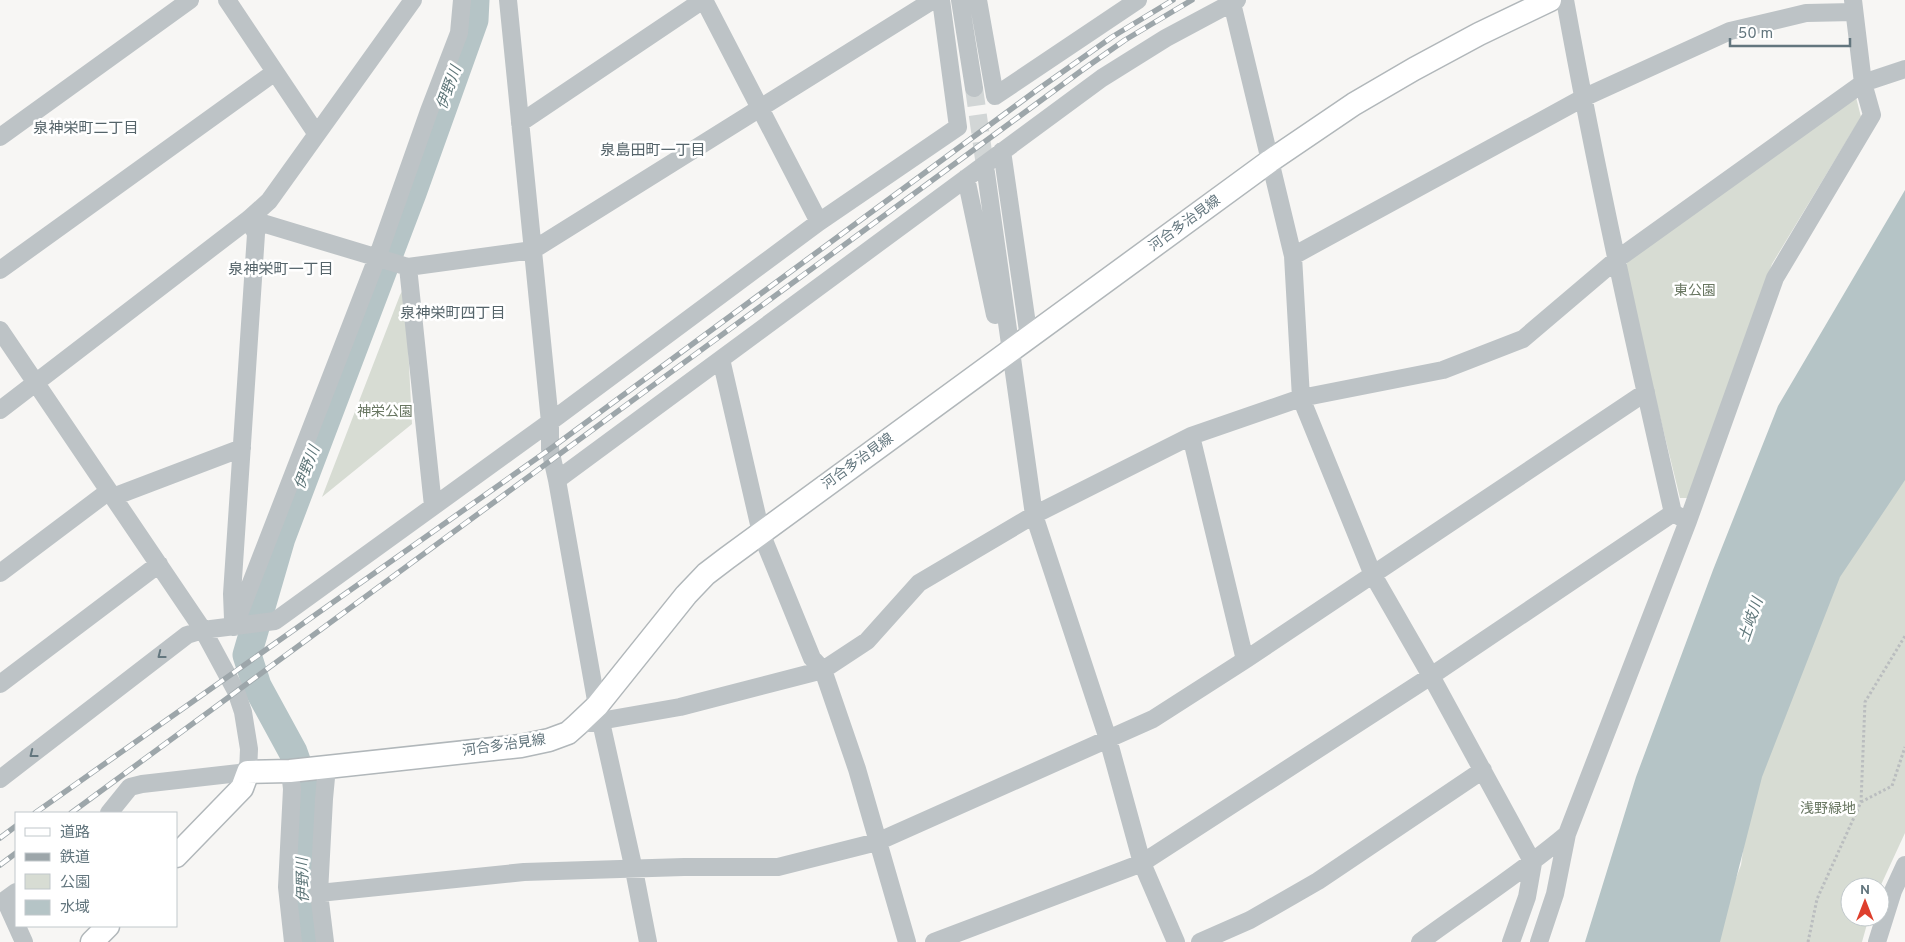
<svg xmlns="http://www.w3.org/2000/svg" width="1905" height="942" font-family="Overpass,'Noto Sans JP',sans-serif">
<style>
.green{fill:#d7dcd3}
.water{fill:#b5c4c6}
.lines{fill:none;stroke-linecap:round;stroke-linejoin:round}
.river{stroke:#b5c4c6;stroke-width:29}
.minor-tunnel{stroke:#d2d6d6;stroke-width:18;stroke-dasharray:18 9;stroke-linecap:butt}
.major-casing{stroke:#b1b7ba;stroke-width:25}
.path{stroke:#babdbf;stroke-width:3;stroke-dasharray:2.5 2.5;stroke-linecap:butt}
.minor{stroke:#bdc3c6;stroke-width:18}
.major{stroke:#fff;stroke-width:22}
.rail-casing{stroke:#9da6aa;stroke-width:5.5}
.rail{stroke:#fff;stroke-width:4;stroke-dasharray:11;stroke-linecap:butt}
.oneway{stroke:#63767e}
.labels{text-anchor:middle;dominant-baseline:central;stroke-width:5;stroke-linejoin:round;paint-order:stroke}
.street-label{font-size:14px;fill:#63767e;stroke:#fff}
.park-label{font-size:14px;fill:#687661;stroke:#fff}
.water-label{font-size:15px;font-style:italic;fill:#5e7679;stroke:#fff}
.neighbourhood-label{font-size:15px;fill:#546369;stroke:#fff}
</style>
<rect width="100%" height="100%" fill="#f7f6f4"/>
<path class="green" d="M1856 97 1861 117 1772 264 1688 498H1680L1624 270 1628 261Z
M405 286 412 424 322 497 400 295Z
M1905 457V833L1880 887H1850V917H1869L1862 942H1712L1741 865 1754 773 1791 665Z"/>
<path class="water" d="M1905 190V480L1840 577 1762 777 1720 942H1585L1636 777 1713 570 1778 406Z"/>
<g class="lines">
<path class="river" d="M307 942 302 885 305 786 293 752 257 686 247 655 281 538 412 193 474 20 475 0"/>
<path class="minor-tunnel" d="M974 88 986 173"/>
<g class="major-casing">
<path id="major" d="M176 856 242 788 248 772 290 771 521 746 549 740 568 733 577 725 597 706 686 595 706 574 727 558 1270 161 1354 104 1414 69 1479 34 1550 0
M92 942 108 926"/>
</g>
<path class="path" d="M1861 802 1892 786 1905 747
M1808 942 1817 899 1861 802 1865 702 1905 636"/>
<path class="minor" d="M227 0 316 133
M508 0 550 422V449L557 480 597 706
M704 0 819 222
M960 0 974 88
M978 0 995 96 1138 0
M1565 0C1596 172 1634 342 1673 513
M1232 3 1293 256 1301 398 1373 575 1431 676 1533 863 1527 897 1511 942
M520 123 703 0
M0 137 190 0
M1002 151 1029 338
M986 173 1034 515 1108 739 1142 863 1176 942
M966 178 995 315
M249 219 408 267 533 250 933 0
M1293 256 1583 98 1730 31 1806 13 1854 12
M408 267 433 506
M0 270 275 72
M0 330 203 630 236 691 243 712 249 749 248 772 142 784 130 787 109 813
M721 359 761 533 812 658 823 670 857 769 907 942
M0 410 249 219 269 201 413 0
M1191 436 1245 660
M557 480 1102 78 1166 38 1237 0
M113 497 242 448
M0 573 109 491
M233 619 232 594 256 234 249 219
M234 627 377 258 429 111 459 33 462 0
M0 684 159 564
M601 722 634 870 648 942
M577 725 680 707 823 670 867 641 919 583 1034 515 1191 436 1301 398 1443 370 1523 339 1616 260 1863 83 1905 69
M290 771 292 789 287 887 293 942
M0 779 187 635 203 630 275 621 550 422 819 222 958 127 941 0
M16 892 5 900 24 942
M319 893 524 872 684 867H778L877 842 1153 719 1245 660 1646 392
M325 942 319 893 324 799 327 767
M934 942 1142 863 1431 676 1673 513 1688 521
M1200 942 1250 920 1318 881 1483 770
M1420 942C1469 906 1521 873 1567 834
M1539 942 1555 894 1567 834 1688 521 1775 278 1872 115 1863 83 1853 0
M1877 942 1893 891 1905 865"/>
<use href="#major" class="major"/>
<g class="rail-casing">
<path id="rail" d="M35 813 550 449 1037 90 1112 37 1173 0
M71 813 1081 71 1125 40 1192 0
M0 838 16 826
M0 865 16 853"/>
</g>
<use href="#rail" class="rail"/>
</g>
<defs><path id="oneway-chevron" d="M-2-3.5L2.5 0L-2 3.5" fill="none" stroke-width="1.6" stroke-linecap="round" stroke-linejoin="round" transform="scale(1.25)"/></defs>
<g class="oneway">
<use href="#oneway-chevron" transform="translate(161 655) rotate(142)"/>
<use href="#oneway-chevron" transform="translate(33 754) rotate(142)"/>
</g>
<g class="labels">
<g class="street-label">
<text transform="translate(1185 224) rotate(-36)">河合多治見線</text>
<text transform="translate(858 462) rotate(-36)">河合多治見線</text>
<text transform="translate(504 746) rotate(-8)">河合多治見線</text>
</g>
<g class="park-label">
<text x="1695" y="291">東公園</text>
<text x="385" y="412">神栄公園</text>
<text x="1828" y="809">浅野緑地</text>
</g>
<g class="water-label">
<text transform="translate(450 88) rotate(-70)">伊野川</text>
<text transform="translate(308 468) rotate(-69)">伊野川</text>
<text transform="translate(1752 620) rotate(-71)">土岐川</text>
<text transform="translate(304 880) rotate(-91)">伊野川</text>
</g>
<g class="neighbourhood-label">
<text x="86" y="129">泉神栄町二丁目</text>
<text x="653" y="151">泉島田町一丁目</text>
<text x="281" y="270">泉神栄町一丁目</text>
<text x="453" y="314">泉神栄町四丁目</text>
</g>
</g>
<rect x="15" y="812" width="162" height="115" fill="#ffffff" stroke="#c1c8cb"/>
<rect x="25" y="828" width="25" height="8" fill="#ffffff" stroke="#c1c8cb"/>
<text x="60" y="837" font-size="15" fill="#63767e">道路</text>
<rect x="25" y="853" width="25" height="8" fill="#9da6aa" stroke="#c1c8cb"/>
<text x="60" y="862" font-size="15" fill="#63767e">鉄道</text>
<rect x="25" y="874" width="25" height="15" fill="#d7dcd3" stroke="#c1c8cb"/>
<text x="60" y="887" font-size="15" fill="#63767e">公園</text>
<rect x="25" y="900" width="25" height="15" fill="#b5c4c6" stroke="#c1c8cb"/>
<text x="60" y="912" font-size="15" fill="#63767e">水域</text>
<g transform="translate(1865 902)"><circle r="24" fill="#ffffff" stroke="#c1c8cb"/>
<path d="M0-4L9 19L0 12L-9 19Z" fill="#de3f2d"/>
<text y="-8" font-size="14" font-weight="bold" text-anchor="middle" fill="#63767e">N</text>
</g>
<path d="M1730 38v8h120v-8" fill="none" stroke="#63767e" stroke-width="2.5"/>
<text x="1738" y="38" font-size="15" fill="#63767e" stroke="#ffffff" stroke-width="4" paint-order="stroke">50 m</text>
</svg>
